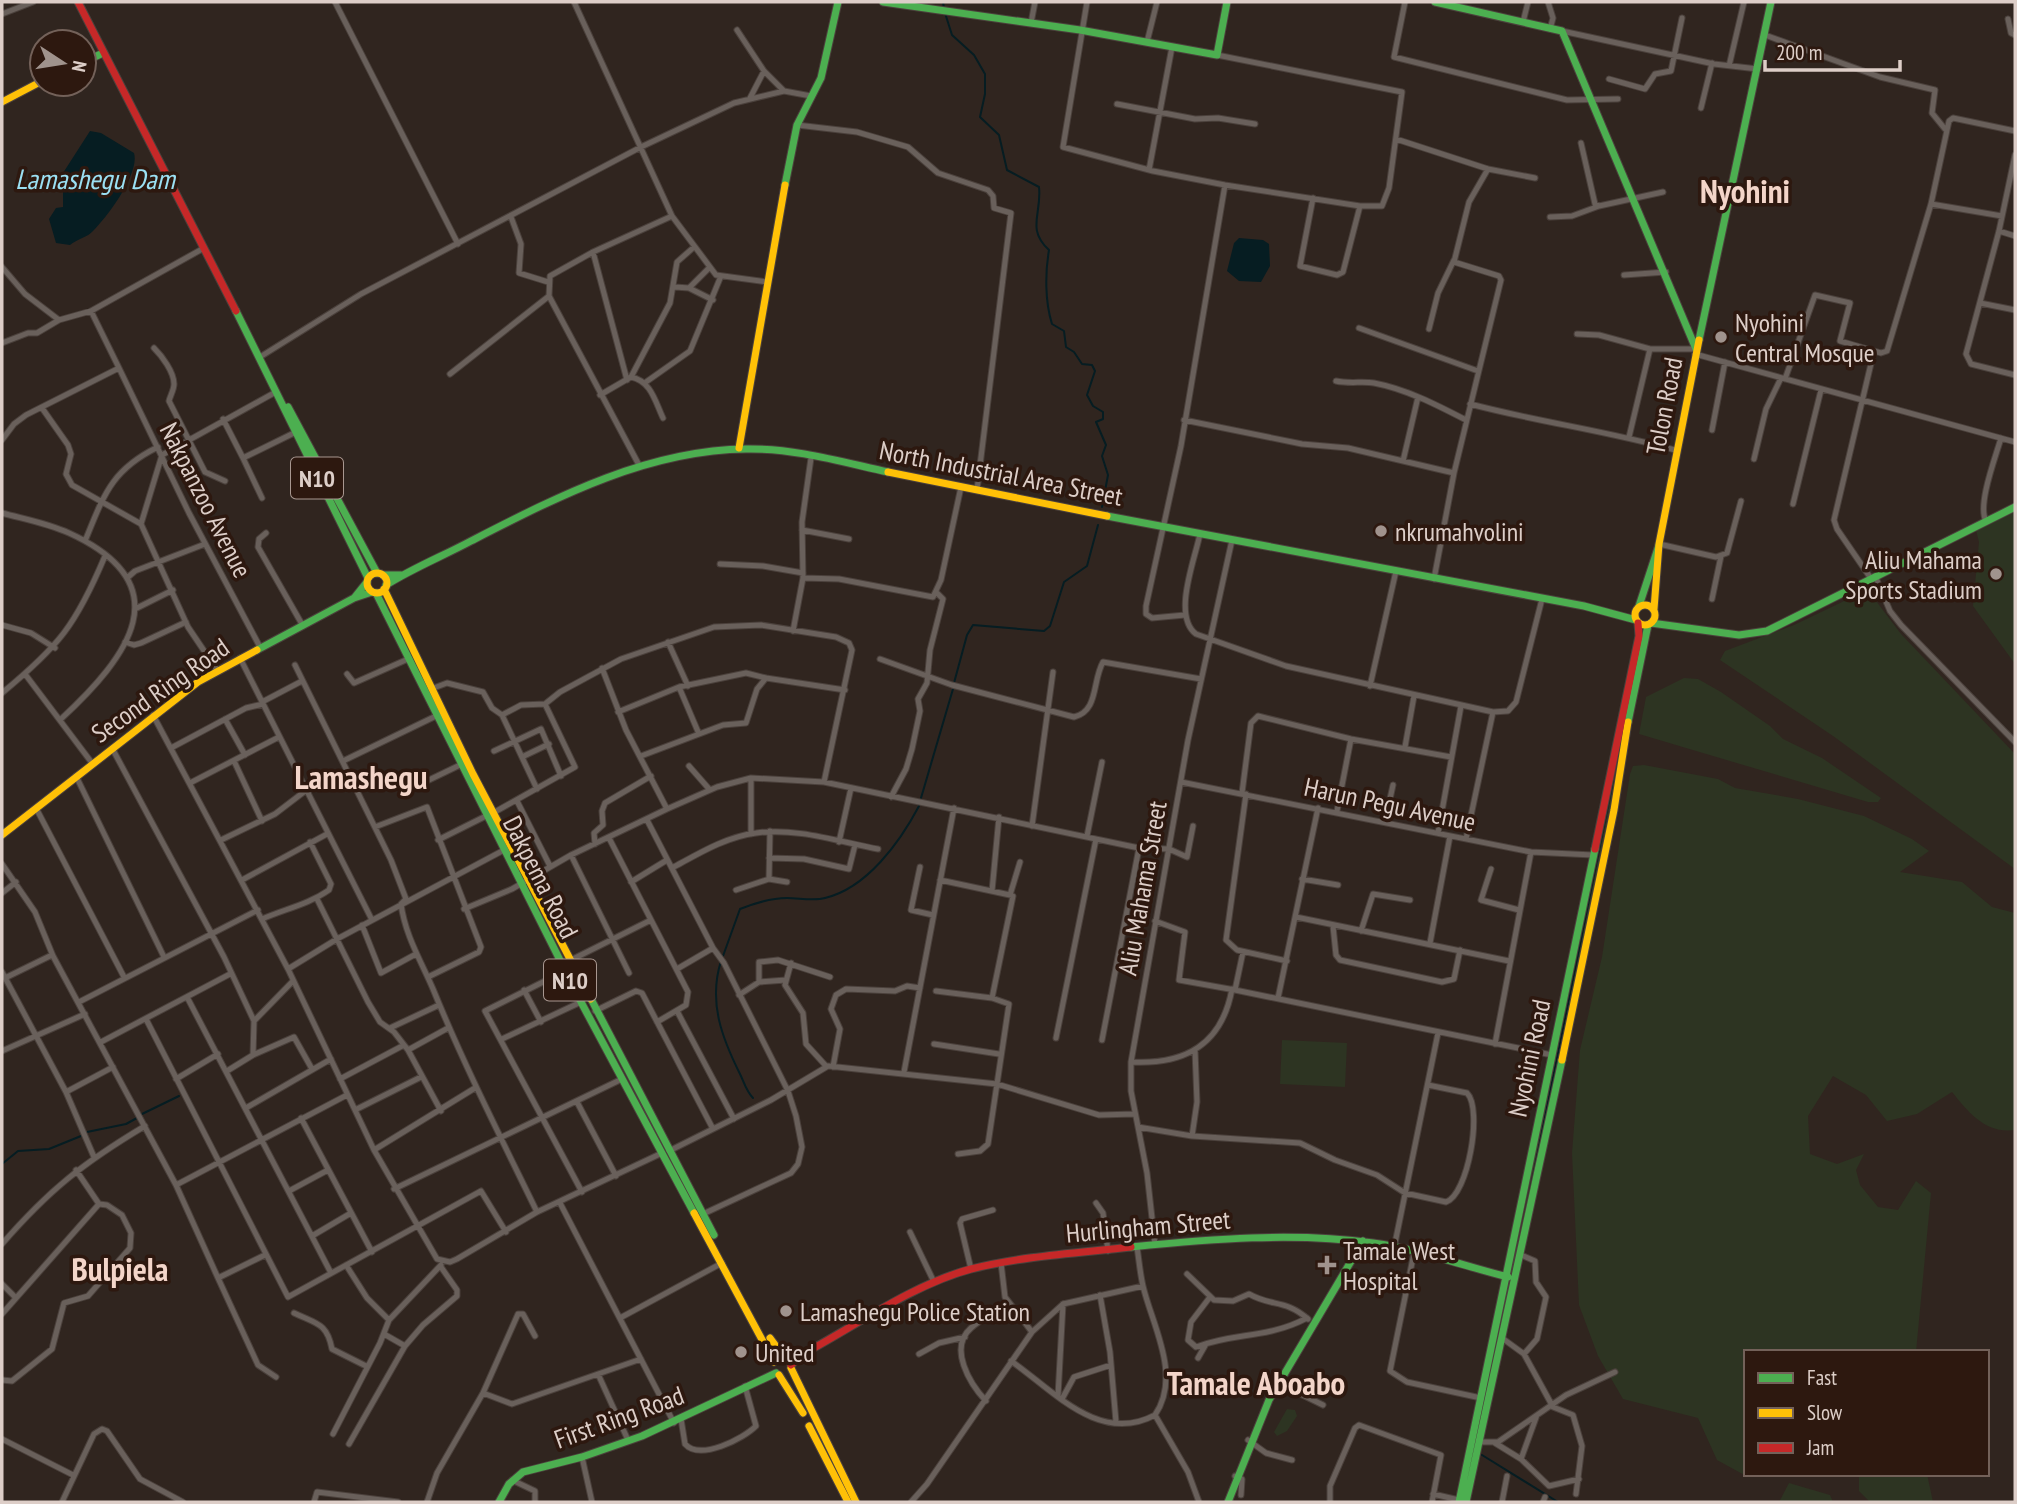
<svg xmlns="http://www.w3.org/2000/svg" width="2017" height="1504" font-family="'PT Sans Narrow',sans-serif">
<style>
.green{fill:#2d3422}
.water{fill:#061d22}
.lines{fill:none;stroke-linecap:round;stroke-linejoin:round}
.stream{stroke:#061d22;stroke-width:2}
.street-casing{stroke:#4b413c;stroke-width:7}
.fast-casing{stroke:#4b413c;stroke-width:9}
.slow-casing{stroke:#4b413c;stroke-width:9}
.jam-casing{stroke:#4b413c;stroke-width:9}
.street{stroke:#69605b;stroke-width:5}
.fast{stroke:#4caf50;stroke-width:7}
.slow{stroke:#ffc107;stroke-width:7}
.jam{stroke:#c62828;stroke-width:7}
.poi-dot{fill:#a0938d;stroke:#2d180f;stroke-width:2.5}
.labels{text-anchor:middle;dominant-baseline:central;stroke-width:7;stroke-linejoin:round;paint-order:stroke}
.shield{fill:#2d180f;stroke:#a89790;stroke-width:2}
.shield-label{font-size:24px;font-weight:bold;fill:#ddcec8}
.poi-label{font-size:26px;fill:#ddcec8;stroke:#2d180f;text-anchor:start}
.street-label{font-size:26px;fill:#ddcec8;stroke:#2d180f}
.water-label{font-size:28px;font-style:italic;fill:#9be0f3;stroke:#2d180f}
.district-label{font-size:33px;font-weight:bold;fill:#f3d5c9;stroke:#2d180f}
</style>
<rect width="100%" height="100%" fill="#30251f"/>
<path class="green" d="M2015 511V664L1973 606 1979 542 1976 530Z
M1863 592 1870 593 1901 634 2015 754V869L1833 736 1720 660 1725 651 1794 625Z
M1684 678 1698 679 1721 692 1770 726 1783 739 1822 758 1881 798 1878 802H1868L1639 734 1646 697Z
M1644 765 1718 779 1735 788 1798 799 1864 816 1912 839 1929 851 1900 872 1962 882 1992 907 2015 913V1130C1986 1134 1969 1113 1952 1092L1917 1114 1887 1121 1866 1095 1833 1076 1808 1116 1810 1154 1837 1164 1864 1154 1856 1170 1860 1185 1878 1207 1898 1210 1916 1181 1931 1193 1916 1352H1746V1474H1752L1748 1477 1717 1460 1698 1418 1623 1399 1598 1356 1579 1305 1572 1153 1580 1050 1602 957 1630 774 1633 766Z
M1611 780H1615L1609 820 1524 1222 1527 1189Z
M1282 1040 1347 1043 1345 1087 1280 1084Z
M1287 1409 1295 1410 1297 1416 1287 1431 1277 1436 1274 1432Z
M1859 1474H1927L1933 1502H1870L1859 1491Z
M1789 1483 1830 1495 1833 1502H1779Z"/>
<path class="water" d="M90 131 101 133 134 153C140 173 108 216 93 231 88 237 77 239 70 245L56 243 49 219 56 208 63 207V173Z
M1239 238 1263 240 1269 244 1270 266 1261 282 1239 281 1227 271 1234 243Z"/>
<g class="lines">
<path class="stream" d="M943 2 944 8
M945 13 952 35 974 55 985 74V94L980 117 999 135 1007 170 1039 187C1042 214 1026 229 1049 250 1045 273 1045 302 1052 324L1064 331 1066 347 1074 352 1082 364 1092 365 1095 371 1087 395 1093 406 1103 412V419L1096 422 1106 445 1102 456 1108 475 1102 507
M954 683 967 635 973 625 1044 631 1050 626 1064 582 1087 566 1098 525
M921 798 953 689
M723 956 740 909C755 903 771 898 787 898 799 898 814 901 825 898 867 888 900 842 919 806
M721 961C708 1002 722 1038 740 1074 744 1082 746 1091 753 1098
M142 1114 179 1096
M87 1132 126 1124 137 1118
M2 1164 18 1151 49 1149 81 1136
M1524 1222 1613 780
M1482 1455 1558 1502"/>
<g class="street-casing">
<path id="street" d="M335 2 458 244
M574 2 672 216 716 275 767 282
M1087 2 1063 147 1153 171 1225 185 1360 206H1382L1389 188 1402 92 1217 55
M1405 2 1394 57 1567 100 1618 99
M1548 2 1553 18 1550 29
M2 14 33 2
M2008 19 2011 33 2015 35
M1523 22 1528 2
M1031 23 1035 2
M737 30 764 71 784 91
M1562 31 1714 64 1758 69
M1765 35 1880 77 1935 90 1932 113 1945 129
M1147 42 1157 2
M1729 66 1744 2
M1609 79 1645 89 1655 74 1671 71 1682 18
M750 98 764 71
M1117 104 1195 119 1218 118 1255 124
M1701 108 1712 63
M797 125 857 132 908 147 938 173 988 190 993 196 994 208 1011 213 977 490
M1396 139 1488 169 1535 178
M1581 143 1595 204 1599 206 1663 192
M2015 155 1999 231 1966 354 1971 364 2015 375
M1149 170 1172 47
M1313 198 1300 266 1337 275 1343 272 1360 206
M1931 204 2002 216
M511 217 521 244 519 273 548 282
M1550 217 1572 216 1599 206
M1999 231 2015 236
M593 252 627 380
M2 267 25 294 59 320 91 311 204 248
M1624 275 1666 272
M675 287 689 288 713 300
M689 288 709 268
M1980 303 2015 310
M1359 328 1478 371
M1429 329 1438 293 1454 260
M1577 334 1599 335 1650 349H1696
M2 343 28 333H37L59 320
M154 348C162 356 174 372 174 384 174 390 170 396 169 401L205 472 225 481
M1695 354 2015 442
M260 357 361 294 641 147 734 103 784 91 811 96
M119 368 189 513 260 647
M450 374 549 296
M631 377 670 303 677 262 694 247
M1785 379 1815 295 1850 303 1840 341 1881 353 1887 351 1931 204 1949 121 1953 118 2015 131
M1336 381C1349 384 1363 381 1374 383 1406 389 1437 405 1466 420
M646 382 690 351 721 276
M600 395 631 377C651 381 655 401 663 418
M1470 404C1538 422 1608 431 1675 450
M42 408 68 445 71 454 66 474 72 485 141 524 188 627 217 670
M223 419 243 458 294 433
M1184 420 1302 444 1348 448 1454 473
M1712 430 1725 362
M1629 437 1650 349
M2 440 14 424 26 415 119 368 91 311
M243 458 262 498
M1754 459 1766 409 1781 378
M1403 461 1418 397
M639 465 549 296 550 276 593 252 672 216
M1793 504 1821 390
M2 513C24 519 47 523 69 533 183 585 128 657 61 719
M1986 521C1977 505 1996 456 2001 438
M141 524 162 455 274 393
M802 530 849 539
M266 533 259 539 258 547 303 626
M1200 534C1195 559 1172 616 1196 634L1286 666 1493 712 1508 711 1516 702 1542 599
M85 541C104 495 111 470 158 447
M1659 544 1716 557 1727 553 1741 501
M720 564 763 566 803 573
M127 578 135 571 205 544
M803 578 839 579 933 597 941 580 961 487
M1876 578 1890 611 1901 625 2015 742
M1434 579 1454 473 1501 280 1499 276 1454 262 1469 202 1488 169
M1872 580 1837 529 1834 520 1874 351
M1712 599 1721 556
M137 608 173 590
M1185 615 1152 618 1146 614V606L1181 446 1225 185
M2 625 31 633 55 648
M793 631 803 578 802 522 811 458
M125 642 134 645 141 643 186 622
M668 642 688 686
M240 658 372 920
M880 659 952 685 1074 717C1099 711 1092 681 1103 662L1201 679
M295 665 391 860 406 899 401 904C405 935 421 961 433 989 464 1065 501 1138 537 1212
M602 668 626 730 667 809
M25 674 92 763
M347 674 354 683 408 659
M1370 686 1396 571
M679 687 699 734
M431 689 447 683 483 692 492 708 502 715 537 789
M2 693C59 646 76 625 105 556
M262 702 302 681
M618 712 679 687 746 673 766 678
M153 715 288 969 374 1150 437 1259 450 1262 457 1259 537 1212 662 1153
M502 715 521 705 545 704 560 692 621 659 714 627 761 625 836 637 849 643 852 650 824 782
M225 719 245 755
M1405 747 1414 696
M112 748 224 957 254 1021 253 1055 227 1071
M171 748 246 708 263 704
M494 751 541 729 561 776
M641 756 723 725 746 723 757 689 766 678 845 690
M522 757 549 744
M234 761 262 821
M343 761 436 716
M689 766 710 790
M76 776 164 957
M751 778V834
M1181 782 1531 852 1593 855
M190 783 279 737
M402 793 460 765
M1242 793 1251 723 1258 716 1351 739 1451 757
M1246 794 1226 940 1237 950 1287 961
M891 797 906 769 912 749 920 711 918 699 927 683 930 650 943 599 937 593
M517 801 550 866
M36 808 124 977
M1337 811 1351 739
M493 813 575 767 545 704
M647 820 713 948 677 969
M1385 822 1393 785
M1032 826 1053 672
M375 827 427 807 481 947 479 952 428 977
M1438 833 1461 706
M1087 836 1102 762
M609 838 688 992 686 1005 657 1022
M1466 839 1493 712
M221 840 275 814 313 785 349 775
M438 840 486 816
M839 842 851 788
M595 844 594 833 603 825 602 811 605 803 651 776
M571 855 629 973
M769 858 804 859 849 869 855 845
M2 864 35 912 53 956 176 1185 218 1278
M920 867 911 910 933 915
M672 868C698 854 725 837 756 833 795 827 840 842 878 849
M1491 869 1481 900 1519 910
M769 879 770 831
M1302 879 1338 885
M242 880 327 834
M940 880 1010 895
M631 882 667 860
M736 890 769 879 787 882
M992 891 999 817
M2 893 16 882
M317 899 368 1002 380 1022 394 1032 408 1050 441 1111
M464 909 512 889 571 855 667 809 717 787 751 778 824 782 1139 848 1169 849 1187 857 1193 826
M1296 917 1509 961
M262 919C285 909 309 904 329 890L331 884 310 842
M1155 921 1185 932 1179 980 1235 990
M362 925 381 973 416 954
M1333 926 1336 955 1340 960 1442 982 1454 979 1460 950
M1361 931 1373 894 1410 900
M1430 943 1450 836
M1243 952 1235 990 1552 1055
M569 961 651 920
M791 963 785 985 803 1013 806 1044 826 1066
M288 969 337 939 504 850
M565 971 485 1011 582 1192
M2 972 66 1092 94 1157
M5 978 52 955
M759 982V962L778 960 830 977
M524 990 541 1022
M936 991 992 998 1009 1004 988 1144 980 1151 958 1154
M739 995 759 982 786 980
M187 997 331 1273
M992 998 1013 896 1010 895 1020 862
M1278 998 1318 808
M79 1002 258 910
M595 1011 636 991 642 993 713 1129
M677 1011 734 1119
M146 1019 288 1297 481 1191 506 1232
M254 1021 293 981
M390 1028 439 1005
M1056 1038 1096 839
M502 1039 581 1002
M1102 1040 1139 848
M101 1042 230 974
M934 1044 999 1054
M1495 1044 1531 852
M408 1050 448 1028
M2 1051 85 1014
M253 1055 294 1037 312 1069
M1131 1062C1186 1065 1222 1044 1232 989
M833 1067 840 1029 831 1009 836 995 846 989 895 991 907 986 920 988
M904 1072 954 808
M176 1079 218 1054
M340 1079 404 1045
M66 1092 113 1067
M577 1102 616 1176
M246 1108 331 1059
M355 1110 421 1077
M301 1118 372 1252
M1138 1127 1192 1136 1197 1102 1195 1050
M1192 1136 1300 1143 1335 1160 1377 1175 1405 1193 1446 1202C1468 1195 1483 1109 1467 1093L1428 1085
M374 1150 475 1088
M669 1151 771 1100 828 1066 997 1084 1099 1115 1135 1114
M176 1185 347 1095
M394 1189 622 1079
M289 1191 328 1170
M560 1203 674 1423
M1096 1203 1103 1213 1108 1251
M703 1214 791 1173 798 1164 802 1147 796 1116 788 1091 724 963 713 948
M910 1232 934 1282
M312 1236 351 1213
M2 1244C49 1190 83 1163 145 1126
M1155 1245 1147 1173 1131 1091V1062L1188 740 1232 540
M1394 1248 1438 1033
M1414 1253 1390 1371 1407 1382 1481 1398
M265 1255 218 1278 258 1365 276 1377
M1521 1255 1535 1261 1536 1282 1546 1297 1537 1339 1524 1354
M1001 1263 1005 1297 1032 1332
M346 1265 367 1298 389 1320
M971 1269 960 1223 962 1219 993 1210
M1187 1274 1214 1300 1233 1301 1249 1294C1272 1307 1285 1299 1308 1319
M2 1284 15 1297
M1100 1295 1110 1352 1116 1422
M1210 1297 1191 1322 1188 1340 1196 1347C1236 1332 1267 1339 1307 1318
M1063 1304 1143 1286
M294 1313C317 1324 327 1323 332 1349L366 1366
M2 1314 99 1204
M620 1318 722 1263
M384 1334 405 1346
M1502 1338 1524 1354 1553 1407 1573 1415 1582 1446 1576 1494
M919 1354 939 1343 965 1337
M1198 1358 1206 1344
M1011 1361C1053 1390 1099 1445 1155 1415 1182 1375 1152 1325 1143 1286 1140 1273 1139 1260 1137 1247
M598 1374 628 1440
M2 1380 12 1381 52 1349 64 1303 88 1296 130 1248 131 1233 122 1215 107 1205 99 1204 76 1170
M1278 1383 1323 1405
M483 1393 518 1314H523L535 1336
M1062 1399 1074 1377 1111 1365
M986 1401C970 1384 948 1348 971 1328 982 1318 997 1312 1009 1304
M1155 1415 1188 1472 1199 1502
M681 1419 685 1444C700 1461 743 1439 756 1426L745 1386
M333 1434 380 1343 389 1320 441 1265
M2 1439 73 1475
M1248 1440 1266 1453 1292 1460
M1479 1442H1498L1566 1395 1615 1372
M1495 1443 1521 1459 1549 1486 1579 1479
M349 1444 405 1346 423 1325 457 1296V1290L441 1267
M582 1457 592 1502
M1521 1459 1537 1415
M1235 1476 1242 1479 1241 1495
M512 1480 535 1491V1502
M1433 1494 1459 1500
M62 1502 94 1434 102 1429 107 1431 140 1479 183 1502
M314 1502 317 1492 398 1502
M427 1502 437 1473 483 1393 512 1404 641 1359
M911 1502 927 1484 1032 1332 1063 1304 1058 1396
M1330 1502V1486L1355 1428 1359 1425 1441 1455 1432 1502
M1502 1502 1507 1476
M1543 1502 1545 1497"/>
</g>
<g class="fast-casing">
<path id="fast" d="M883 2 1080 30 1217 55 1227 2
M1435 2 1562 31 1696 349
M84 62 103 53
M785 185 797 125 821 78 838 2
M236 311 368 578
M1699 340 1771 2
M288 407 377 573
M1107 516 1584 606 1636 620
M383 575H401
M386 585C413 568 443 556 471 541 557 497 647 450 746 449 794 448 842 462 888 472
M376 593 581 1002 694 1213
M355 597 367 582
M1639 606 1659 545
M1651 623 1739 635 1767 631 2015 507
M257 650 354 598 372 592
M1628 722 1648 625
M591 999 714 1235
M1131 1247C1210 1239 1294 1232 1373 1243 1418 1249 1464 1266 1508 1277
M499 1502 509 1484 523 1472 582 1457 642 1436 776 1373
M1228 1502 1269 1400 1363 1241
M1459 1502 1595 849
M1466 1502 1562 1060"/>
</g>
<g class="slow-casing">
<path id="slow" d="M2 102 42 81
M739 448 785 185
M888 472 1107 516
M367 583a10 10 0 1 1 20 0a10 10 0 1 1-20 0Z
M384 589 473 774 591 999
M1635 615a10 10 0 1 1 20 0a10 10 0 1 1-20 0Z
M1654 609 1659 544 1699 340
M2 835 198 682 257 650
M1562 1060 1614 810 1628 722
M694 1213 774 1362
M770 1338 784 1357
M791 1368 856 1502
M779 1375 803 1413
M809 1426 848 1502"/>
</g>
<g class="jam-casing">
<path id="jam" d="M78 2 236 311
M1595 849 1639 636 1638 623
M791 1365 803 1354C855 1326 914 1284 971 1269 1023 1256 1078 1253 1131 1247"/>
</g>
<use href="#street" class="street"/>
<use href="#fast" class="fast"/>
<use href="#slow" class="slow"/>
<use href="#jam" class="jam"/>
</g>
<g class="poi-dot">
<circle cx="1721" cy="337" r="7"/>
<circle cx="1381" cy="531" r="7"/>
<circle cx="1996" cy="574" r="7"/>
<path d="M1323.5 1254.5h7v7h7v7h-7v7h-7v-7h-7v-7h7z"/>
<circle cx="786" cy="1311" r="7"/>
<circle cx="741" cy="1352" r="7"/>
</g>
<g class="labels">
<g class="shield">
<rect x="291" y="457.5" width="52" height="41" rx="5"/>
<rect x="544" y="959.5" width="52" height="41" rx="5"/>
</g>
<g class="shield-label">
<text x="317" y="478">N10</text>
<text x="570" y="980">N10</text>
</g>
<g class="poi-label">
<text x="1735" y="322">Nyohini<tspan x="1735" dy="30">Central Mosque</tspan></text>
<text x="1395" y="531">nkrumahvolini</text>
<text x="1982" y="559" text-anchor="end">Aliu Mahama<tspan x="1982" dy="30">Sports Stadium</tspan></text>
<text x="1343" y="1250">Tamale West<tspan x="1343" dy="30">Hospital</tspan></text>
<text x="800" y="1311">Lamashegu Police Station</text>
<text x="755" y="1352">United</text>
</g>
<g class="street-label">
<text transform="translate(1664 406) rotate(-79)">Tolon Road</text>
<text transform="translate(1001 473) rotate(11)">North Industrial Area Street</text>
<text transform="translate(206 500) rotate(63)">Nakpanzoo Avenue</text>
<text transform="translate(160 690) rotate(-35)">Second Ring Road</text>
<text transform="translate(1390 804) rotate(12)">Harun Pegu Avenue</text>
<text transform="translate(541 877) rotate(63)">Dakpema Road</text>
<text transform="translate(1142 888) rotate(-80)">Aliu Mahama Street</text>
<text transform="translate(1529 1058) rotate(-78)">Nyohini Road</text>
<text transform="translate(1148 1226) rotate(-5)">Hurlingham Street</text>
<text transform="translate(619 1417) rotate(-20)">First Ring Road</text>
</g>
<g class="water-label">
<text x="95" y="178">Lamashegu Dam</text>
</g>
<g class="district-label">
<text x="1745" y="190">Nyohini</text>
<text x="361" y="776">Lamashegu</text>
<text x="120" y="1268">Bulpiela</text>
<text x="1256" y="1382">Tamale Aboabo</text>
</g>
</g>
<rect width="2017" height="1504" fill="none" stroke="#ddcec8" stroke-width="7"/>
<rect x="1744" y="1350" width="245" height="126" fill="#2d180f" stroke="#736159" stroke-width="2"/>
<rect x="1758" y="1373" width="35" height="10" fill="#4caf50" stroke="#736159" stroke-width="2"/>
<text x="1807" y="1385" font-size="21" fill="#ddcec8">Fast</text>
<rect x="1758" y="1408" width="35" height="10" fill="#ffc107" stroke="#736159" stroke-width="2"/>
<text x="1807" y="1420" font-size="21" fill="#ddcec8">Slow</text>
<rect x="1758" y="1443" width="35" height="10" fill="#c62828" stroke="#736159" stroke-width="2"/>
<text x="1807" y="1455" font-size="21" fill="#ddcec8">Jam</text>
<g transform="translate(63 63) rotate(102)"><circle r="33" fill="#2d180f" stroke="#736159" stroke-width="2"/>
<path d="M0-5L12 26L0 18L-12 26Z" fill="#a0938d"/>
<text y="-10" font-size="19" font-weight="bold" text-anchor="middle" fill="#ddcec8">N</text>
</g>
<path d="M1765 60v10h135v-10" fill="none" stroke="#ddcec8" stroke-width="3.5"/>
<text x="1776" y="60" font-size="21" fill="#ddcec8" stroke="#2d180f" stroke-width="5" paint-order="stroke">200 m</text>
</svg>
